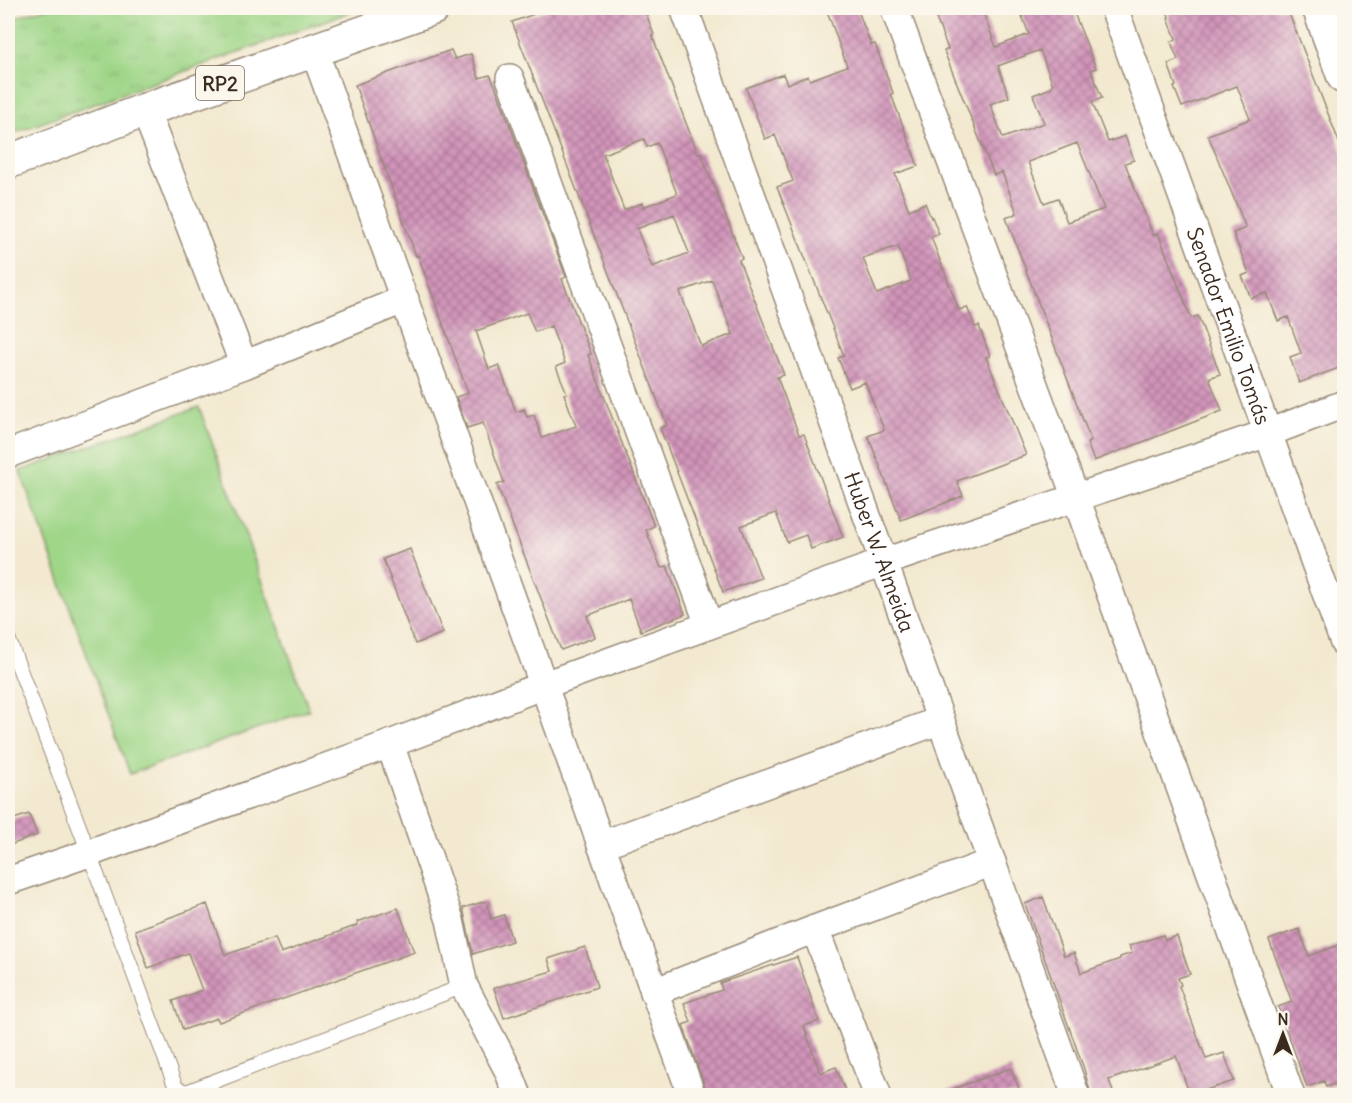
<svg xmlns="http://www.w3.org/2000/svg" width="1352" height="1103" font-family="Delius,sans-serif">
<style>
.grass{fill:url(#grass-tufts);stroke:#6d8053;stroke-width:1.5}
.park{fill:#9fd688;stroke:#6d8053;stroke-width:1.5}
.building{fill:url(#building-cross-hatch);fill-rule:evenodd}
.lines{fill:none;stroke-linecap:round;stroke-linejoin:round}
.lane-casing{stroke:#978a77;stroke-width:16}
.street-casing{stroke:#978a77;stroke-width:30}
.secondary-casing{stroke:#978a77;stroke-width:36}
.primary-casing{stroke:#978a77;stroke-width:36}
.lane{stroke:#fff;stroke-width:14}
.street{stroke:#fff;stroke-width:27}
.secondary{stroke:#fff;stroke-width:33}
.primary{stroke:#fff;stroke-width:33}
.labels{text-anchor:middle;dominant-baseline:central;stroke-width:4.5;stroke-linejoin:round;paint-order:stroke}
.shield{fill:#fbf7ec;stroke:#75685c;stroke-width:1.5}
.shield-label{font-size:20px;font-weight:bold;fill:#3b2a1e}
.street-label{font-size:21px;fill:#3b2a1e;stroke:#fbf7ec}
</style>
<defs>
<pattern id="grass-tufts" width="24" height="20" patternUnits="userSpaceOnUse" patternTransform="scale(1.5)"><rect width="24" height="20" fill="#9fd688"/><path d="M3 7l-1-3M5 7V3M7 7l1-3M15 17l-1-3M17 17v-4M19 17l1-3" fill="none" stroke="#8ab875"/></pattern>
<pattern id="building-cross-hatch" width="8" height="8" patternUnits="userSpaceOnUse" patternTransform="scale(1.5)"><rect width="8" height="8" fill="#d194ba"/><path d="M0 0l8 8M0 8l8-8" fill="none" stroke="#ab7997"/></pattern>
</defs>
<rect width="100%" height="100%" fill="#fbf7ec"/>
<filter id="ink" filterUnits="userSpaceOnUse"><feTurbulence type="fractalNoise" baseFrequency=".0167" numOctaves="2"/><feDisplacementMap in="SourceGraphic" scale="12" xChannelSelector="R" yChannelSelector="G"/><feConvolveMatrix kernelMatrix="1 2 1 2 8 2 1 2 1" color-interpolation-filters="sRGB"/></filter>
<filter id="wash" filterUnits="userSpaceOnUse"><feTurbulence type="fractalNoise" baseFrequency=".008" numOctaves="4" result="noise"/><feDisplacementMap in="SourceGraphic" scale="24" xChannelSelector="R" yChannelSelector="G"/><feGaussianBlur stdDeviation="1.35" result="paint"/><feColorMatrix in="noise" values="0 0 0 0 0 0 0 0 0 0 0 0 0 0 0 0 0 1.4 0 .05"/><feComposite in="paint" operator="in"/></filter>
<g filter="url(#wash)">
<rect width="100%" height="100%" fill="#f3e9d0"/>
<path class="grass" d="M45 8H361L8 135V20Z"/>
<path class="park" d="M199 407 309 710 130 774 20 471Z"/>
<g id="blocks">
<path class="building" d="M551 8H644L654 35H652L698 154 701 153 742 258 739 260 784 375 777 377 799 435 804 434 843 537 811 549 806 535 787 542 776 513 741 526 761 578 723 592 660 428 667 425 512 22ZM644 139 647 147 657 143 677 194 643 207 642 203 624 210 603 154ZM674 214 689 253 652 267 637 229ZM712 280 733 334 701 346 680 292Z
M826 8H857L871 45 875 44 893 93 891 94 918 166 895 174 909 210 925 203 931 218 932 217 939 234 931 237 959 310 967 307 975 327 979 326 990 356 986 357 1026 455 957 481 963 496 901 520 868 436 884 430 865 382 850 388 838 358 844 356 777 187 793 181 775 135 765 139 746 88 783 74 787 84 808 76 810 80 847 66ZM898 246 911 281 877 294 863 258Z
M932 8H976L978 14 983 12 996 47 1029 34 1019 8H1072L1096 68 1091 70 1102 98 1092 102 1108 142 1125 136 1134 160 1125 163 1153 235 1158 233 1191 318 1198 316 1220 374 1209 378 1222 411 1094 461 1087 443 1091 441 1006 218 1017 213 1002 172 994 175 944 51 948 49ZM1040 50 1053 85 1051 86V88L1033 95 1044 123 1003 138 990 104 1009 97 998 66ZM1077 143 1104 209 1067 222 1058 198 1044 203 1028 162Z
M1166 8H1287L1344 155V366L1299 383 1290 357 1301 353 1288 317 1278 321 1267 293 1251 298 1242 276 1249 273 1233 233 1246 228 1208 135 1250 119 1237 86 1182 107 1174 87 1176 86 1168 64 1178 60 1171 42 1176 39 1168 18 1169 17Z
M451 50 455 59 471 54 479 78 490 75 495 85 566 277 562 279 591 354 588 355 654 526 646 530 661 568 667 566 685 614 641 631 629 599 587 616 595 637 561 650 497 485 504 482 483 423 467 428 456 397 468 393 418 255 416 256 355 85ZM527 313 535 332 551 326 565 363 556 367 567 393 564 394 576 426 542 438 534 415 527 417 524 409 516 412 499 365 489 369 476 331Z
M410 549 443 633 415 644 383 559Z
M29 814 37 835 8 846V821Z
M1043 897 1064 956 1074 953 1081 973 1120 959V957L1132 953 1129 946 1163 935 1165 940 1177 936 1190 974 1178 978 1181 985 1179 986 1206 1059 1224 1053 1234 1081 1190 1095 1176 1056 1109 1080 1114 1095H1091L1084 1069 1025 904Z
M486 901 491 919 504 915 512 941 473 954 463 908Z
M207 904 225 955 275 938 281 953 358 925 357 922 398 908 414 952 219 1022 217 1018 183 1030 173 1001 202 990 188 953 148 968 135 930Z
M1299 929 1309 956 1344 943V1080L1326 1087 1324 1081 1307 1087 1278 1007 1292 1002 1269 940Z
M585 947 597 987 504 1018 494 988 552 971 548 959Z
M797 957 819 1021 804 1026 820 1073 836 1067 847 1095H708L683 1025 691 1022 684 1003 722 990 720 983Z
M1011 1068 1021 1095H943L942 1093Z"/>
</g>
</g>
<g filter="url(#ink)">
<use href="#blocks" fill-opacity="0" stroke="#978a77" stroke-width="1.5"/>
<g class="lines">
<g class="lane-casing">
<path id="lane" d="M8 638 89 853 176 1088 186 1092 464 986"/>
</g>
<g class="street-casing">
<g id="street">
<path id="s1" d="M684 8 1076 1096"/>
<path d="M894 8 1076 498 1291 1096"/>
<path id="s2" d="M1114 8 1344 643"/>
<path d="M314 50 692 1096"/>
<path d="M510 78 709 625"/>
<path d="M145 110 244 365"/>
<path d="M8 454 244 365 405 299"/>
<path d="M390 744 450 920 464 986 508 1070 518 1096"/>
<path d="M601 845 941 720"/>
<path d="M8 881 89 853 390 744 544 685 884 562 1268 433 1344 404"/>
<path d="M815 929 878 1096"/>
<path d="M654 992 815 929 992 862"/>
</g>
</g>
<g class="secondary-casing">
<path id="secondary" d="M1319 8 1344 77"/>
</g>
<g class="primary-casing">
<path id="primary" d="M8 162 145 110 433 8"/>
</g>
<use href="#lane" class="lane"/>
<use href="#street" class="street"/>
<use href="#secondary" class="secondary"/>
<use href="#primary" class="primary"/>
</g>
</g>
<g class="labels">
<rect class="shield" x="196" y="66" width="48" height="34" rx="4.5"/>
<g class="shield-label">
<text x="220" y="83">RP2</text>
</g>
<g class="street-label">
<text stroke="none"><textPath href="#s2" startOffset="338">Senador Emilio Tomás</textPath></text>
<text stroke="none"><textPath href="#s1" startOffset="578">Huber W. Almeida</textPath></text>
</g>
</g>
<rect width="1352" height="1103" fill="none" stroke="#fbf7ec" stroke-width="30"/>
<g transform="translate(1283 1034)" stroke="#fbf7ec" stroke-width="4.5" paint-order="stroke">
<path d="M0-4.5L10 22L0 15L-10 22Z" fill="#3b2a1e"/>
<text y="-9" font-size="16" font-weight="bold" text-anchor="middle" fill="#3b2a1e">N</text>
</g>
</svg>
